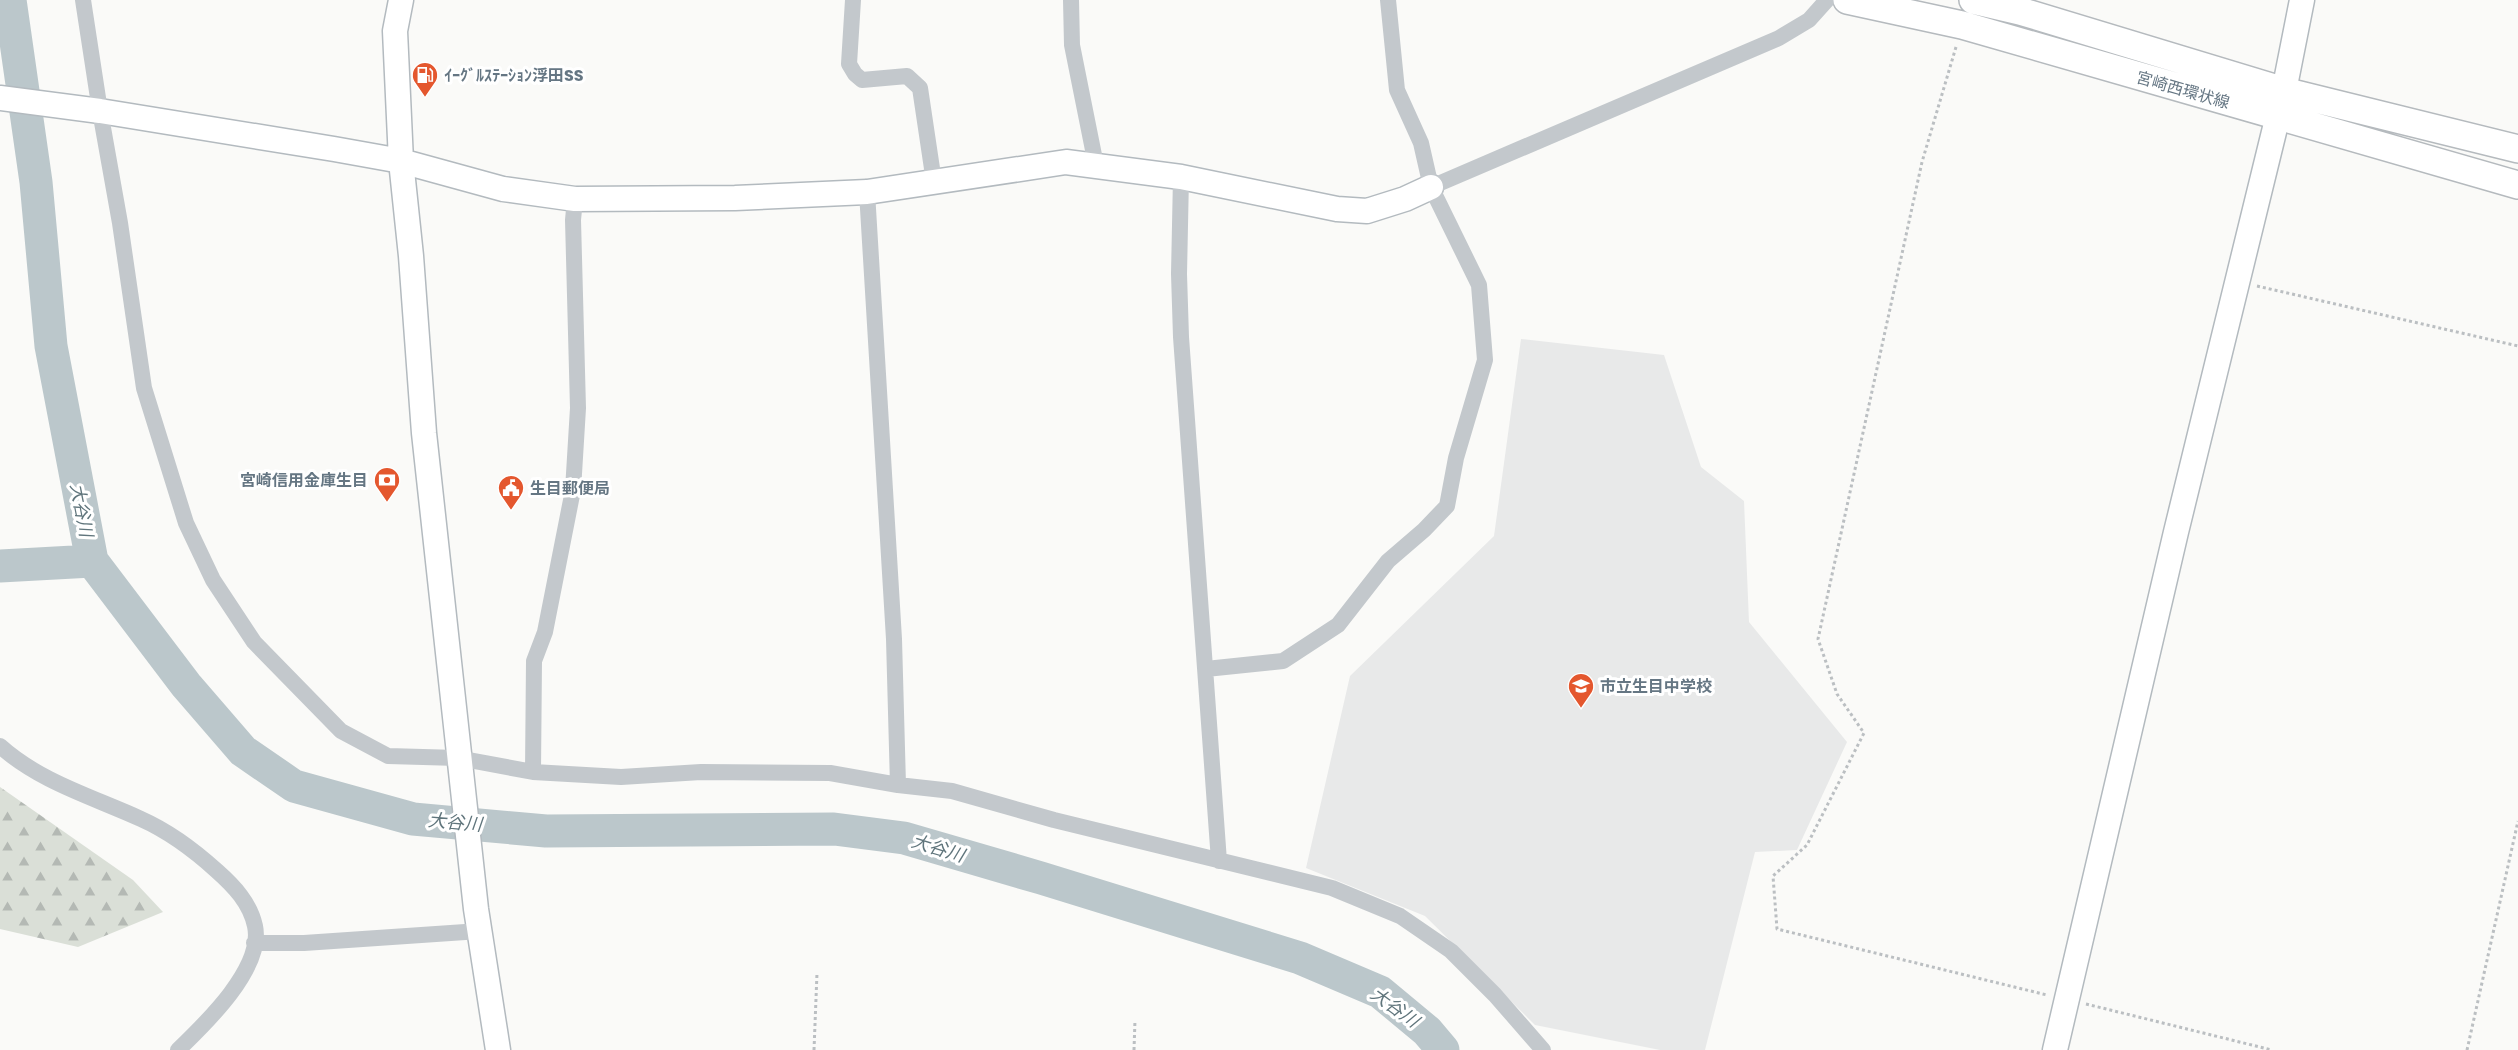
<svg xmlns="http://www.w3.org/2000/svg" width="2518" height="1050" font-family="Poppins,'Noto Sans JP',sans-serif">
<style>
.built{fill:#e8e9e9}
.forest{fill:url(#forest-firs)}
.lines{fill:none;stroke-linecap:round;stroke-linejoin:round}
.river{stroke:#bbc7cb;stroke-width:33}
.secondary-casing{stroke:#b3babf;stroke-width:27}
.primary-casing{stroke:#b5babe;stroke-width:30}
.path{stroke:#bbbfc2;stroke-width:3;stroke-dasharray:3 3;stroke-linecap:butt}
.street{stroke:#c3c8cc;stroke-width:16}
.secondary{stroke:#fff;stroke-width:24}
.primary{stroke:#fff;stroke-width:27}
.labels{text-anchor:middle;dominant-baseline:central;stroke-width:6;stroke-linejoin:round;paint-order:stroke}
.poi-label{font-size:16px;font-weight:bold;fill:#657683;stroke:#fff;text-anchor:start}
.street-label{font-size:16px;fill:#657683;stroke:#fff}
.water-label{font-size:18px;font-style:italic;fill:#60757c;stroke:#fff}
</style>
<defs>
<pattern id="forest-firs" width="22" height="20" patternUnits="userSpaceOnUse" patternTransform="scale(1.5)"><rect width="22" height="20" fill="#dadfd7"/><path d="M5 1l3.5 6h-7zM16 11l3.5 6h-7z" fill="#b4b9b4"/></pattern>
</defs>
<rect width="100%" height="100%" fill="#fafaf8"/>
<path class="built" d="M1521 339 1664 355 1701 467 1744 501 1749 622 1847 742 1797 850 1755 852 1705 1050H1660L1535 1025 1425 916 1306 868 1350 676 1494 536Z"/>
<path class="forest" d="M0 787 133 880 163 912 78 947 0 929Z"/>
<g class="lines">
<path class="river" d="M10 0 36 182 51 346 92 561 186 685 243 751 294 786 413 819 546 831 834 829 904 838 1041 878 1300 958 1380 992 1427 1031 1443 1050
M0 566 92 561"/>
<g class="secondary-casing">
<path id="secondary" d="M401 0 395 31 401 161 411 256 424 433 476 909 498 1050
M0 98 100 111 334 149 401 161 503 189 575 199 735 198 867 192 1066 162 1181 177 1337 209 1367 211 1405 199 1431 187
M2055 1050 2176 532 2284 91 2302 0"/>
</g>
<g class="primary-casing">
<path id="primary" d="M1847 0 1962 25 2518 185
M1973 0 2020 11 2284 91 2518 149"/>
</g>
<path class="path" d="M1956 47 1922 162 1818 639 1837 694 1864 733 1807 845 1773 876 1777 929 2047 995
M2257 286 2518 346
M2086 1004 2272 1050
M814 1050 817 973
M1134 1050 1135 1020
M2467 1050 2518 821"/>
<path class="street" d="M83 0 100 111 120 223 144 388 186 523 213 580 254 642 341 731 388 756 458 758 533 772 621 777 701 772 830 773 898 785 952 791 1054 820 1332 888 1400 916 1451 951 1495 995 1543 1050
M853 0 849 64 855 74 862 80 907 76 920 88 934 182
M1071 0 1072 45 1096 165
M1181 177 1179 274 1181 337 1219 861
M1431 187 1779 38 1809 20 1827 0
M867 192 894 639 898 785
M1206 669 1283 661 1338 625 1388 561 1424 530 1447 506 1456 458 1485 360 1479 285 1431 187 1421 143 1397 90 1388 0
M0 746C40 782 93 797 141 819 168 831 195 851 217 871 234 886 250 903 255 926 264 968 205 1024 178 1050
M533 772 534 661 545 632 573 490 578 408 573 220 575 199
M254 943H304L480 931"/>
<use href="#secondary" class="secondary"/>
<use href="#primary" class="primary"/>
</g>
<defs>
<g id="fuel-pin" transform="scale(1.35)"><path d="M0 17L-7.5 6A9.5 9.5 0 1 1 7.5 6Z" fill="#e4572e" stroke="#fff"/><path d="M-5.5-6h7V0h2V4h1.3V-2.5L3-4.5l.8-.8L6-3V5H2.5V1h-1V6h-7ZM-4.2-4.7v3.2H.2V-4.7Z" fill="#fff"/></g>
<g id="bank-pin" transform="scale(1.35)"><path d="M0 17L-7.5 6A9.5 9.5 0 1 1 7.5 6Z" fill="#e4572e" stroke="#fff"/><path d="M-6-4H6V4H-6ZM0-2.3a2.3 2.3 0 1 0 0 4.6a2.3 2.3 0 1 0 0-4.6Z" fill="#fff"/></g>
<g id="civic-pin" transform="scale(1.35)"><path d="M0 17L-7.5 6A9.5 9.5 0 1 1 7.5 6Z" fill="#e4572e" stroke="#fff"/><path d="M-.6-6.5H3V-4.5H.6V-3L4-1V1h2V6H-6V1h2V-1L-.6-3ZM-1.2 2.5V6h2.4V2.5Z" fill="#fff"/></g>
<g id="school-pin" transform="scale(1.35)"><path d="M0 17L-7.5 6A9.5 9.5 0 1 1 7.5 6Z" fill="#e4572e" stroke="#fff"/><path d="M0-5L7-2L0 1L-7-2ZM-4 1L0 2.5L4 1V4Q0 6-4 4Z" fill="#fff"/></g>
</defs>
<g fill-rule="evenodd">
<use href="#fuel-pin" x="425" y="75"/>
<use href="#bank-pin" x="387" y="480"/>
<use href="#civic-pin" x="511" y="488"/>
<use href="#school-pin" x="1581" y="686"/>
</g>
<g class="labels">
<g class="poi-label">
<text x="444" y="75">ｲｰｸﾞﾙｽﾃｰｼｮﾝ浮田SS</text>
<text x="368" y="480" text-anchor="end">宮崎信用金庫生目</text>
<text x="530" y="488">生目郵便局</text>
<text x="1600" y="686">市立生目中学校</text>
</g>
<g class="street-label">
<text transform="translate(2183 90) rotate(16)">宮崎西環状線</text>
</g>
<g class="water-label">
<text transform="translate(82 510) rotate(79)">大谷川</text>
<text transform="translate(455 822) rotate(5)">大谷川</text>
<text transform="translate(938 848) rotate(17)">大谷川</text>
<text transform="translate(1395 1007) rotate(36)">大谷川</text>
</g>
</g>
</svg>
